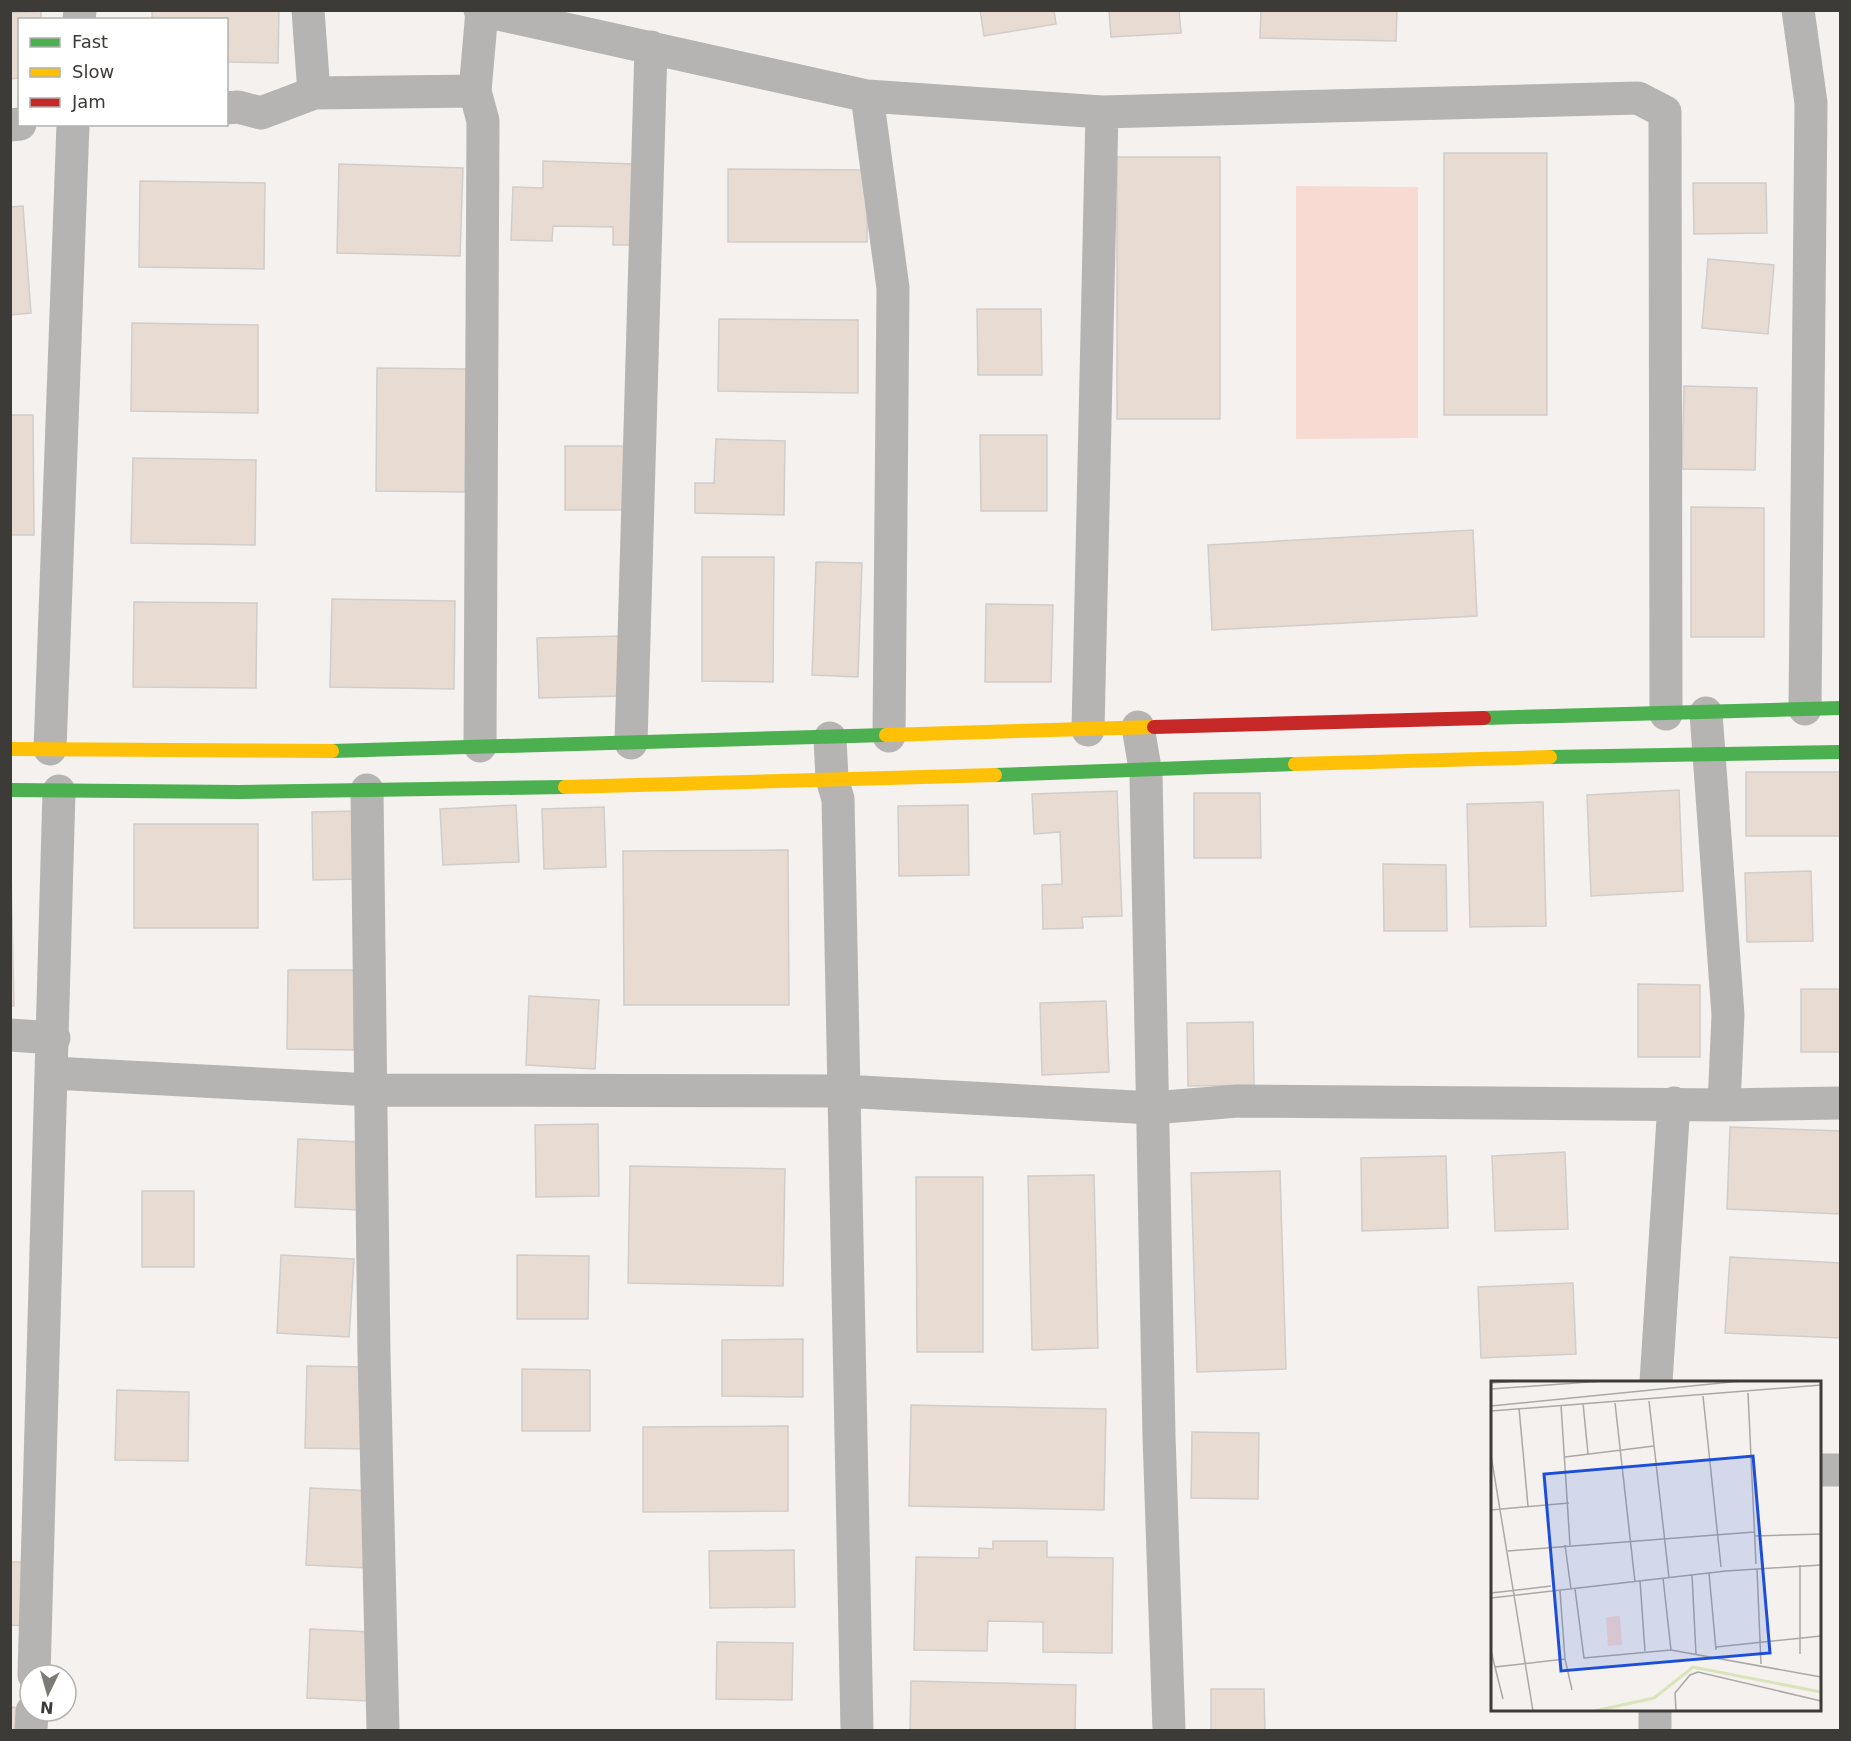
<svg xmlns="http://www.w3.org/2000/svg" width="1851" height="1741" font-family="'DejaVu Sans',sans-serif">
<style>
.green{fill:#f8dad2}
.building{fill:#e7dbd2;stroke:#d0cdcb;stroke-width:1.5}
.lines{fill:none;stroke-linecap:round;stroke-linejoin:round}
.street{stroke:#b5b4b2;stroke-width:33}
.fast{stroke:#4caf50;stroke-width:14}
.slow{stroke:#ffc107;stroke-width:14}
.jam{stroke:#c62828;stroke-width:14}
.inset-river{fill:none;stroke:#dae4ba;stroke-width:3}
.inset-road{fill:none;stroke:#aba8a5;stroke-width:1.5}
.view{fill:#1d4ed8;fill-opacity:0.15;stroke:#1d4ed8;stroke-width:3}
.inset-edge{fill:none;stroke:#3d3b38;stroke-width:3}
</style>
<rect width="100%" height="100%" fill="#f4f1ee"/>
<path class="green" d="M1296 186 1418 187V438L1296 439Z"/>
<path class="building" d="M152 10H279L278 63 226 62V20H152Z
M980 10H1054L1056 24 984 36Z
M1109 10H1179L1181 33 1111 37Z
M1261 10H1397L1396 41 1260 38Z
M41 11V20H20V78L10 79V13Z
M1444 153H1547V415H1444Z
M1117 157H1220V419H1117Z
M543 161 635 164 633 245H613V227L553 226 552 241 511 240 513 187 543 188Z
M339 164 463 168 460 256 337 253Z
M728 169 868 170 867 242H728Z
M140 181 265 183 264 269 139 267Z
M1693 183H1766L1767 233 1694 234Z
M23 206 31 313 10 315V207Z
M1708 259 1774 265 1768 334 1702 328Z
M977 309H1041L1042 375H978Z
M719 319 858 320V393L718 391Z
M132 323 258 325V413L131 411Z
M377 368 466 369 465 492 376 491Z
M1684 386 1757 388 1755 470 1682 469Z
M10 415H33L34 535H10Z
M980 435H1047V511H981Z
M716 439 785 441 784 515 695 513V483H714Z
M565 446H637L636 510H565Z
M133 458 256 460 255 545 131 543Z
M1691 507 1764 508V637H1691Z
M1473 530 1477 616 1212 630 1208 545Z
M702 557H774L773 682 702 681Z
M816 562 862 563 858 677 812 675Z
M332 599 455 601 454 689 330 687Z
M134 602 257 603 256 688 133 687Z
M986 604 1053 605 1051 682H985Z
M623 636 624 696 539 698 537 638Z
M1746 772H1840V836H1746Z
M1679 790 1683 891 1591 896 1587 795Z
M1117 791 1122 916 1082 917 1083 928 1043 929 1042 885 1062 884 1060 832 1034 834 1032 794Z
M1194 793H1260L1261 858H1194Z
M1543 802 1546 926 1470 927 1467 804Z
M516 805 519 862 443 865 440 809Z
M968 805 969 875 899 876 898 806Z
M604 807 606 867 544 869 542 809Z
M359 811 360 879 313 880 312 812Z
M10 822 14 1006H10Z
M134 824H258V928H134Z
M788 850 789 1005H624L623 851Z
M1383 864 1446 865 1447 931H1384Z
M1811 871 1813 941 1747 942 1745 873Z
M288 970H354V1050L287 1049Z
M1638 984 1700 985V1057H1638Z
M1801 989H1840V1052H1801Z
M529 996 599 1000 595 1069 526 1065Z
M1106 1001 1109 1072 1042 1075 1040 1003Z
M1253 1022 1254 1085 1188 1086 1187 1023Z
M598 1124 599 1196 536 1197 535 1125Z
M1730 1127 1840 1131V1214L1727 1209Z
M298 1139 361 1142 359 1210 295 1207Z
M1565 1152 1568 1229 1495 1231 1492 1156Z
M1446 1156 1448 1228 1362 1231 1361 1158Z
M630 1166 785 1169 783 1286 628 1283Z
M1280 1171 1286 1369 1197 1372 1191 1173Z
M1094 1175 1098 1348 1032 1350 1028 1176Z
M916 1177H983V1352H917Z
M142 1191H194V1267H142Z
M281 1255 354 1259 349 1337 277 1333Z
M517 1255 589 1256 588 1319H517Z
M1730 1257 1840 1263V1338L1725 1333Z
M1573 1283 1576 1354 1481 1358 1478 1287Z
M803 1339V1397L722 1396V1340Z
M307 1366 370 1367 369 1449 305 1448Z
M522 1369 590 1370V1431H522Z
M117 1390 189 1392 188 1461 115 1460Z
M911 1405 1106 1409 1104 1510 909 1506Z
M788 1426V1511L643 1512V1427Z
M1192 1432 1259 1433 1258 1499 1191 1498Z
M310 1488 373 1491 369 1568 306 1565Z
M993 1541H1047V1557L1113 1558 1112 1653 1043 1652V1622L988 1621 987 1651 914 1650 916 1557 979 1558V1548L993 1549Z
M794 1550 795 1607 710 1608 709 1551Z
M10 1562H32L31 1626 10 1625Z
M310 1629 372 1632 369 1701 307 1698Z
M717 1642 793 1643 792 1700 716 1699Z
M911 1681 1076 1685 1075 1730H910Z
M1211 1689H1264L1265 1730H1211Z
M10 1707 21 1708 20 1730H10Z"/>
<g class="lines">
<path class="street" d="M308 10 314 93
M480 10 867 96 1102 112 1638 98 1665 112 1666 714
M1798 10 1811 103 1805 709
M79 20 80 10
M867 96 893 288 889 736
M226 108 238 107 261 113 314 93 475 91
M10 125 20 124
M1706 713 1728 1015 1724 1105
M1138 727 1146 774 1159 1436 1169 1730
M1088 730 1102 112
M830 738 832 779 838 799 857 1730
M631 743 651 47
M480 746 483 121 475 91 482 11
M50 749 73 124
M367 790 374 1354 383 1730
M10 1035 54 1038
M53 1073 371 1090 843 1091 1152 1108 1238 1101 1724 1105 1840 1103
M1656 1382 1674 1103
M1820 1470H1840
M34 1675 59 791
M31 1730 32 1711
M1655 1730V1710"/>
<path class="fast" d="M1484 718 1840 708
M332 751 886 735
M1550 757 1840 752
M995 775 1295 764
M10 790 239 792 565 787"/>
<path class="slow" d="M886 735 1154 727
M10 749 332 751
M1295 764 1550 757
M565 787 995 775"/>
<path class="jam" d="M1154 727 1484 718"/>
</g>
<g transform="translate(1491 1381)">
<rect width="330" height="330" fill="#f4f1ee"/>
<path d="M129 235 131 264 117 265 115 236Z" fill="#f8dad2"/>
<path class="inset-river" d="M103 330 163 317 202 286 330 311"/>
<path class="inset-road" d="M0 2 28 0M0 8 112 0M257 12 265 183M212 15 230 186M158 20 178 197M92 22 97 73M124 22 144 201M70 24 79 164M0 25 250 0M28 27 37 125M0 30 330 4M0 74 42 330M74 76 163 65M0 129 78 122M263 155 330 153M74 164 80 208M17 170 263 151M266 188 270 283M218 192 225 269M201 194 205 273M172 197 180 269M149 200 154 270M84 208 93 277 180 269 330 296M69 210 74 278 81 309M0 212 60 205M0 217 235 190 330 184M225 266 330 255M0 270 12 318M309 273V184M4 286 74 278M185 330 184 312 199 294 207 291 330 320"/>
<path class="view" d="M262 75 279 272 70 290 53 93Z"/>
<rect width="330" height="330" class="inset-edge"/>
</g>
<rect width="1851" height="1741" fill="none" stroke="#3d3b38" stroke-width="24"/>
<rect x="18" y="18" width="210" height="108" fill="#ffffff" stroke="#b1b1af" stroke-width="1.5"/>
<rect x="30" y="38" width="30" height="9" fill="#4caf50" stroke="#b1b1af" stroke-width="1.5"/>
<text x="72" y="48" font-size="18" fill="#3d3b38">Fast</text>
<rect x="30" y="68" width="30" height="9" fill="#ffc107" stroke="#b1b1af" stroke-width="1.5"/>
<text x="72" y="78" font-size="18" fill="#3d3b38">Slow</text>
<rect x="30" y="98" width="30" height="9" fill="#c62828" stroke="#b1b1af" stroke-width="1.5"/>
<text x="72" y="108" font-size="18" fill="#3d3b38">Jam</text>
<g transform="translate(48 1693) rotate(185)"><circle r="28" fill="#ffffff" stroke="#b1b1af" stroke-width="1.5"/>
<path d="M0-4.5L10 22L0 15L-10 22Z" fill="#7d7b78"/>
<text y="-9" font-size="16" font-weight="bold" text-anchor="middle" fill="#3d3b38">N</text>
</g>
</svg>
